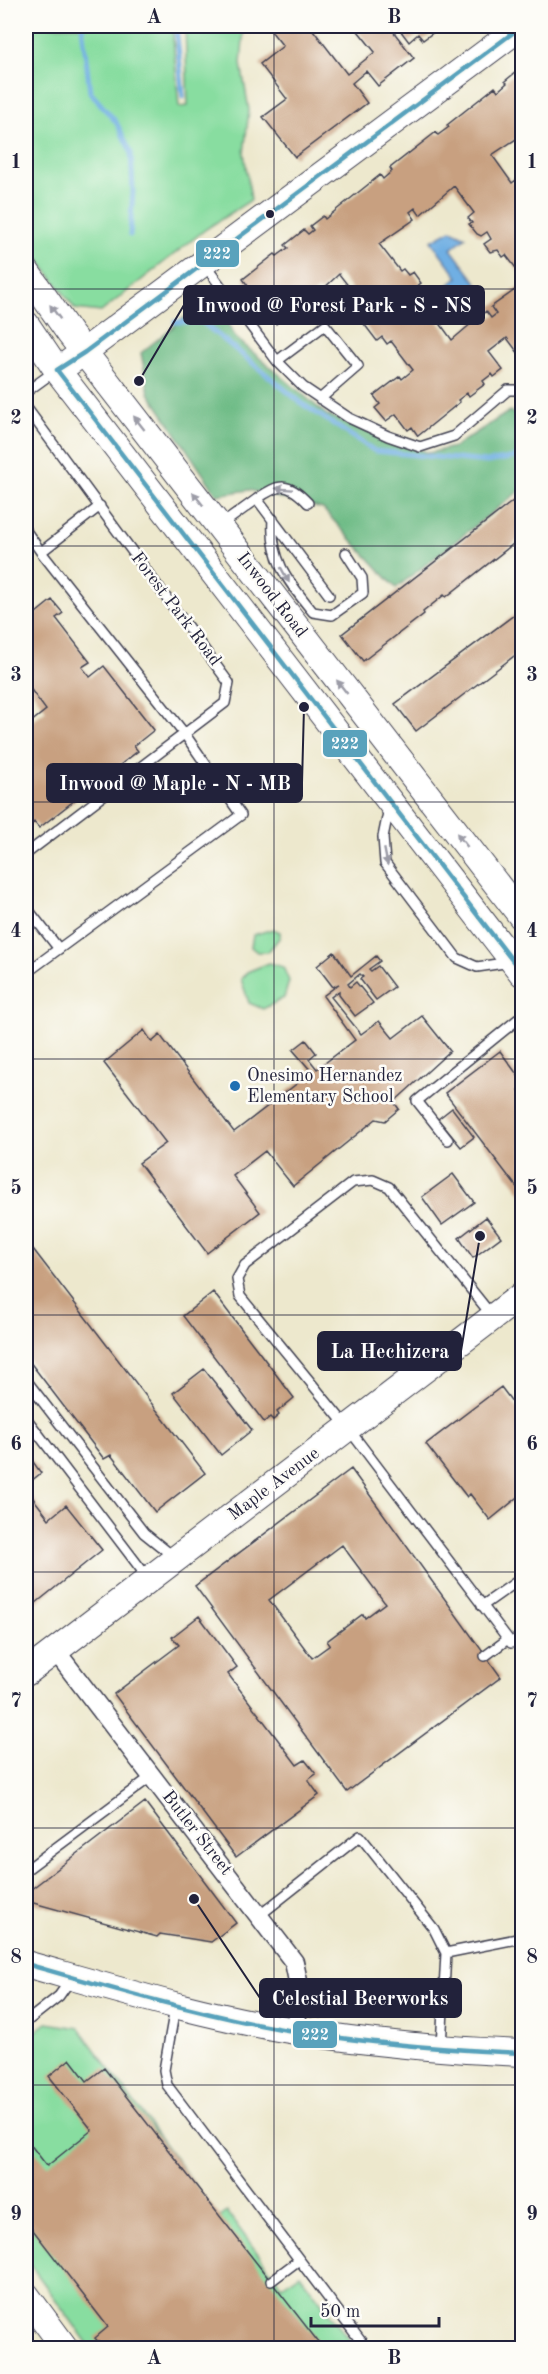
<svg xmlns="http://www.w3.org/2000/svg" width="548" height="2374" font-family="'Old Standard TT',serif">
<style>
.green{fill:#88dda0;stroke:#55806e;stroke-width:1.5}
.forest{fill:#6ebc86;stroke:#486f60;stroke-width:1.5}
.water{fill:#70afe3;stroke:#49688f;stroke-width:1.5}
.lines{fill:none;stroke-linecap:round;stroke-linejoin:round}
.stream{stroke:#70afe3;stroke-width:5}
.building{fill:#c8a080;fill-rule:evenodd}
.lane-casing{stroke:#404051;stroke-width:12}
.street-casing{stroke:#404051;stroke-width:21}
.secondary-casing{stroke:#404051;stroke-width:28}
.lane{stroke:#fff;stroke-width:9}
.street{stroke:#fff;stroke-width:18}
.secondary{stroke:#fff;stroke-width:26}
.bus-1-casing{stroke:#fdfcf7;stroke-width:9}
.bus-1{stroke:#59a2bc;stroke-width:4.5}
.oneway{fill:#9c9ca7}
.grid{fill:none;stroke:#22223b;stroke-width:1.5;stroke-opacity:0.55}
.bus-dot{fill:#22223b;stroke:#fdfcf7;stroke-width:2}
.poi-dot{fill:#1f6fb2;stroke:#fdfcf7;stroke-width:2}
.labels{text-anchor:middle;dominant-baseline:central;stroke-width:5;stroke-linejoin:round;paint-order:stroke}
.street-label{font-size:18px;fill:#22223b;stroke:#fdfcf7}
.poi-label{font-size:18px;fill:#22223b;stroke:#fdfcf7;text-anchor:start}
.leader{fill:none;stroke:#22223b;stroke-width:2}
.callout-dot{fill:#22223b;stroke:#fdfcf7;stroke-width:2}
.callout{fill:#22223b;stroke:#22223b;stroke-width:2}
.callout-label{font-size:20px;text-anchor:middle;font-weight:bold;fill:#fff}
.line-badge{stroke:#fdfcf7;stroke-width:2}
.badge-label{font-size:16px;text-anchor:middle;font-weight:bold;fill:#fff}
.neatline{fill:none;stroke:#22223b;stroke-width:2}
.grid-label{font-size:20px;text-anchor:middle;font-weight:bold;fill:#22223b}
</style>
<rect width="100%" height="100%" fill="#fdfcf7"/>
<filter id="ink" filterUnits="userSpaceOnUse"><feTurbulence type="fractalNoise" baseFrequency=".0167" numOctaves="2"/><feDisplacementMap in="SourceGraphic" scale="12" xChannelSelector="R" yChannelSelector="G"/><feConvolveMatrix kernelMatrix="1 2 1 2 8 2 1 2 1" color-interpolation-filters="sRGB"/></filter>
<filter id="wash" filterUnits="userSpaceOnUse"><feTurbulence type="fractalNoise" baseFrequency=".008" numOctaves="4" result="noise"/><feDisplacementMap in="SourceGraphic" scale="24" xChannelSelector="R" yChannelSelector="G"/><feGaussianBlur stdDeviation="1.35" result="paint"/><feColorMatrix in="noise" values="0 0 0 0 0 0 0 0 0 0 0 0 0 0 0 0 0 1.4 0 .05"/><feComposite in="paint" operator="in"/></filter>
<g filter="url(#wash)">
<rect width="100%" height="100%" fill="#ede8cd"/>
<path class="green" d="M26 26H172L179 107 188 106 185 26H244L241 64 249 110 244 153 251 200 206 229 101 312 75 309 26 242Z
M273 929 280 932V937L268 952H257L251 947 253 935Z
M269 963 283 967 289 981 284 998 263 1009 249 1003 241 979 247 972Z
M47 2023 79 2028 219 2218 227 2212 282 2286 300 2274 355 2348H91L26 2259V2039Z"/>
<path class="forest" d="M211 296 236 338 327 415 429 453 454 447 510 411 522 421V489L396 588 323 509 249 490 217 495 149 393 141 353Z"/>
<path class="water" d="M451 230 466 237 451 249 479 286 468 294 457 297 442 290 458 277 431 241Z"/>
<g class="lines">
<path class="stream" d="M82 26 90 92 116 122 131 152 133 190 130 235
M176 26 183 97
M200 300 202 322
M175 322H202L304 405 375 451 487 462 522 456"/>
</g>
<g id="blocks">
<path class="building" d="M267 26H310L347 74 375 52 354 26H389L414 58 378 86 366 71 352 83 367 103 295 157 263 117 287 99 260 64 283 46Z
M397 26H442L423 40 418 34 409 42Z
M522 67V135L492 155 512 183 516 180 520 187 522 186V276L506 255 503 257 498 250 490 252 484 244 491 239 487 232 481 236 477 234 469 224 472 223 468 218 474 213 454 186 420 215 415 208 410 212 415 219 379 244 400 271 403 269 408 275 413 272 421 283 406 295 410 300 425 289 434 300 429 304 433 309 431 311 452 340 486 311 491 318 496 314 491 307 522 285V358L507 338 489 352 503 370 494 377 492 374 483 381 485 384 469 396 467 393 458 400 460 402 418 436 412 427 408 430 396 414 386 421 375 408 380 404 374 396 400 376 402 379 413 370 391 341 387 344 382 337 377 341 364 324 369 320 357 305 361 302 339 274 320 292 318 290 276 324 271 318 269 320 244 289 248 286 243 279 275 254 277 256 288 248 285 245 304 230 308 234 313 230 310 226 323 216 325 219 380 175 383 179 392 171 390 168 436 132 438 135 449 127 447 125 495 87 498 91 507 83 505 81Z
M522 494V511L518 514 522 520V537L446 597 444 595 423 612 424 614 363 661 342 634Z
M52 600 63 613 56 618 90 662 82 667 90 677 104 666 154 730 134 746 138 751 39 828 34 822 26 829V726L46 710 26 683V621Z
M522 609V650L416 731 395 704Z
M334 952 351 976 376 956 380 961 369 969 371 971 378 966 394 987 376 1000 360 979 363 977 360 974 348 984 350 987 356 982 373 1003 355 1016 339 995V991L331 997 361 1034 379 1021 393 1038 422 1016 450 1051 394 1102 399 1109 385 1121 376 1119 293 1186 265 1151 233 1176 260 1212 207 1253 139 1163 166 1143 104 1063 144 1030 152 1042 160 1035 234 1132 312 1072 293 1050 306 1040 316 1053 309 1059 317 1069 355 1040 323 996 339 984 333 987 317 966Z
M500 1051 522 1081V1087L519 1090 522 1095V1194L445 1093Z
M452 1108 474 1137 461 1147 438 1119Z
M453 1174 474 1202 442 1225 422 1197Z
M486 1217 501 1237 473 1258 459 1238Z
M33 1249 205 1473 155 1512 111 1455 104 1459 26 1357V1255Z
M213 1292 294 1398 277 1412 279 1415 273 1420 270 1417 264 1422 183 1316Z
M204 1369 252 1430 221 1455 173 1393Z
M501 1387 522 1415V1494L490 1520 470 1494 467 1497 426 1444Z
M26 1452 41 1473 26 1485Z
M351 1469 501 1677 347 1792 195 1586ZM342 1545 385 1603 365 1618 363 1614 327 1641 330 1645 312 1658 269 1600Z
M26 1489 49 1519 66 1505 102 1550 26 1611Z
M199 1616 237 1667 228 1674 297 1765 305 1760 316 1774 308 1780 319 1795 236 1857 114 1694 179 1645 172 1637Z
M145 1802 236 1923 211 1942 160 1934 157 1937 26 1901V1893Z
M70 2059 87 2081 104 2068 323 2348H103L95 2338 108 2327 26 2221V2139L47 2166 92 2130 49 2076Z"/>
</g>
</g>
<g filter="url(#ink)">
<use href="#blocks" fill-opacity="0" stroke="#404051" stroke-width="1.5"/>
<g class="lines">
<g class="lane-casing">
<path id="lane" d="M204 264 277 361 303 387 349 418 388 436 420 447 454 436 508 390H522
M277 361 325 325 358 366 320 399
M26 392 55 371
M26 407 229 683 225 703 26 854
M257 499C280 483 288 482 308 503
M273 519C270 561 288 581 313 612L332 615 363 593 362 578 346 553
M221 525 257 499 329 595
M26 531 41 552 100 506
M389 808 383 837 385 863 457 958 477 967 511 962
M26 907 59 949
M26 973 241 815 184 733 41 552
M448 1140 417 1101 522 1016
M493 1317 389 1187 373 1180 353 1182 245 1265 237 1279 240 1296 348 1428 511 1643 522 1635
M26 1380 144 1533 174 1557
M26 1418 147 1577
M482 1606 522 1578
M485 1656 508 1639
M26 1870 152 1776
M260 1915 360 1836 434 1929 446 1953 441 2047
M446 1953 522 1938
M175 2008 164 2070 167 2085 366 2348
M26 2022 59 1996 71 1979
M271 2281 299 2260"/>
</g>
<g class="street-casing">
<path id="street" d="M55 1650 294 1962 300 1991 295 2031"/>
</g>
<g class="secondary-casing">
<path id="secondary" d="M26 271 70 334 522 917
M26 324 57 370 522 973
M70 362 522 26
M26 1673 522 1295
M26 1964C115 1989 204 2016 295 2031 370 2043 447 2050 522 2053
M26 2295 65 2348"/>
</g>
<use href="#lane" class="lane"/>
<use href="#street" class="street"/>
<use href="#secondary" class="secondary"/>
<g class="bus-1-casing">
<path id="bus-1" d="M522 26 85 352 57 370 522 973
M26 1964C103 1986 181 2009 260 2025 346 2042 434 2049 522 2053"/>
</g>
<use href="#bus-1" class="bus-1"/>
</g>
<defs><path id="oneway-solid" d="M-6-.8H1V-3.2L6.5 0L1 3.2V.8H-6Z" transform="scale(1.5)"/></defs>
<g class="oneway">
<use href="#oneway-solid" transform="translate(55 312) rotate(-126)"/>
<use href="#oneway-solid" transform="translate(139 423) rotate(-128)"/>
<use href="#oneway-solid" transform="translate(284 489) rotate(-176)"/>
<use href="#oneway-solid" transform="translate(198 499) rotate(-128)"/>
<use href="#oneway-solid" transform="translate(285 575) rotate(61)"/>
<use href="#oneway-solid" transform="translate(342 687) rotate(-128)"/>
<use href="#oneway-solid" transform="translate(462 840) rotate(-128)"/>
<use href="#oneway-solid" transform="translate(386 857) rotate(79)"/>
</g>
</g>
<path class="grid" d="M274 26V2348M26 289H522M26 546H522M26 802H522M26 1059H522M26 1315H522M26 1572H522M26 1828H522M26 2085H522"/>
<circle class="bus-dot" cx="270" cy="214" r="5"/>
<circle class="poi-dot" cx="235" cy="1086" r="6"/>
<g class="labels">
<g class="street-label">
<text transform="translate(272 595) rotate(52)">Inwood Road</text>
<text transform="translate(176 609) rotate(53)">Forest Park Road</text>
<text transform="translate(274 1484) rotate(-37)">Maple Avenue</text>
<text transform="translate(197 1833) rotate(52)">Butler Street</text>
</g>
<g class="poi-label">
<text x="247" y="1076">Onesimo Hernandez<tspan x="247" dy="21">Elementary School</tspan></text>
</g>
</g>
<path class="leader" d="M139 381L184 305M304 707L302 783M480 1236L461 1351M194 1899L260 1998"/>
<g class="callout-dot">
<circle cx="139" cy="381" r="6"/>
<circle cx="304" cy="707" r="6"/>
<circle cx="480" cy="1236" r="6"/>
<circle cx="194" cy="1899" r="6"/>
</g>
<g class="callout">
<rect x="184" y="286" width="300" height="38" rx="6"/>
<rect x="47" y="764" width="255" height="38" rx="6"/>
<rect x="318" y="1332" width="143" height="38" rx="6"/>
<rect x="260" y="1979" width="201" height="38" rx="6"/>
</g>
<g class="callout-label">
<text x="334" y="312">Inwood @ Forest Park - S - NS</text>
<text x="175" y="790">Inwood @ Maple - N - MB</text>
<text x="390" y="1358">La Hechizera</text>
<text x="360" y="2005">Celestial Beerworks</text>
</g>
<g class="line-badge">
<rect x="195" y="239" width="45" height="29" rx="6" fill="#59a2bc"/>
<rect x="322" y="729" width="46" height="29" rx="6" fill="#59a2bc"/>
<rect x="292" y="2020" width="46" height="29" rx="6" fill="#59a2bc"/>
</g>
<g class="badge-label">
<text x="217" y="259">222</text>
<text x="345" y="749">222</text>
<text x="315" y="2040">222</text>
</g>
<rect width="548" height="2374" fill="none" stroke="#fdfcf7" stroke-width="66"/>
<path d="M311 2317v9h128v-9" fill="none" stroke="#22223b" stroke-width="3"/>
<text x="320" y="2317" font-size="18" fill="#22223b" stroke="#fdfcf7" stroke-width="4.5" paint-order="stroke">50 m</text>
<rect x="33" y="33" width="482" height="2308" class="neatline"/>
<g class="grid-label">
<text x="154" y="23">A</text>
<text x="394" y="23">B</text>
<text x="16" y="168">1</text>
<text x="532" y="168">1</text>
<text x="16" y="424">2</text>
<text x="532" y="424">2</text>
<text x="16" y="681">3</text>
<text x="532" y="681">3</text>
<text x="16" y="937">4</text>
<text x="532" y="937">4</text>
<text x="16" y="1194">5</text>
<text x="532" y="1194">5</text>
<text x="16" y="1450">6</text>
<text x="532" y="1450">6</text>
<text x="16" y="1707">7</text>
<text x="532" y="1707">7</text>
<text x="16" y="1963">8</text>
<text x="532" y="1963">8</text>
<text x="16" y="2220">9</text>
<text x="532" y="2220">9</text>
<text x="154" y="2364">A</text>
<text x="394" y="2364">B</text>
</g>
</svg>
